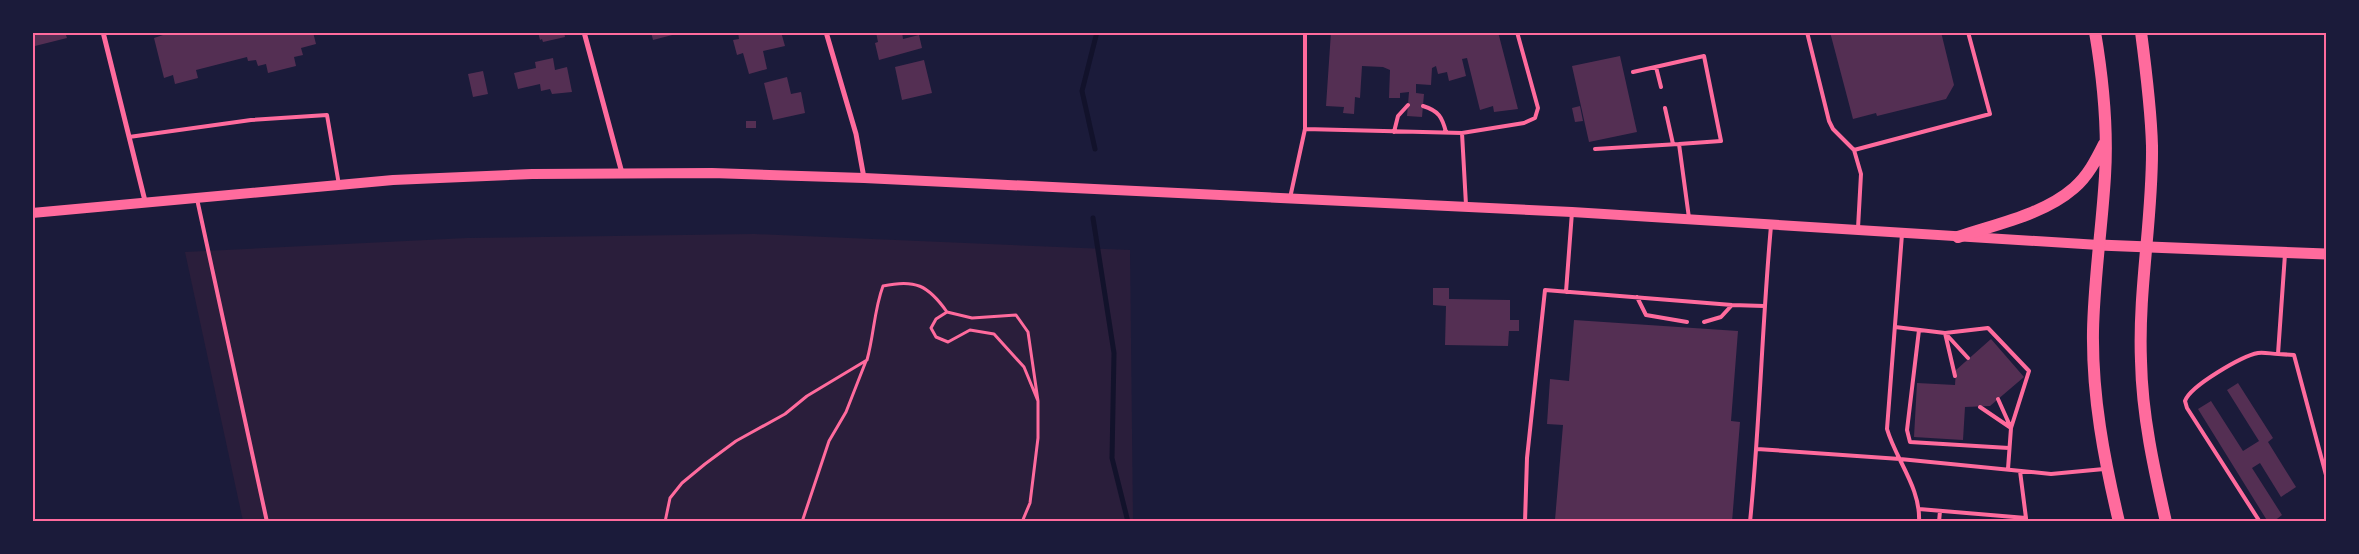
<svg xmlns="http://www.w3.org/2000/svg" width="2359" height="554" font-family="Poppins,sans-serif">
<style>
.green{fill:#2a1e3b}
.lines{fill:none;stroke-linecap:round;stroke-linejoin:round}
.stream{stroke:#12122b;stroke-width:5}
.building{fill:#542f53}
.path{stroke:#ff6b9d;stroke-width:3}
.service{stroke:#ff6b9d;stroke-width:4}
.minor{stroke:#ff6b9d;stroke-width:5}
.secondary{stroke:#ff6b9d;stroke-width:10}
.primary{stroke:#ff6b9d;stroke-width:11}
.trunk{stroke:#ff6b9d;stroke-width:12}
.neatline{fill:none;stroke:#ff6b9d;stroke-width:2}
</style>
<rect width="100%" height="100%" fill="#1b1b3a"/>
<path class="green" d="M754 234 1130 250 1133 521H243L185 252 467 238Z"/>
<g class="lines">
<path class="stream" d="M1095 149 1082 91 1097 32
M1093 218 1114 353 1112 458 1128 522"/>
</g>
<path class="building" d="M32 32H65L67 38 35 46Z
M162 32H313L316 44 301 48 303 55 294 57 296 66 268 73 266 64 258 66 256 60 248 61 247 57 196 70 198 78 175 84 173 75 164 78 154 38 163 35Z
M538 32H564L565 37 543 42 542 39 540 40Z
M651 32H675L676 34 653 40Z
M738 32H781L785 46 763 51 767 69 749 74 743 53 737 55 733 40 739 39Z
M876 32H902L903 39 919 35 922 48 879 60 875 43 878 42Z
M1331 32H1498L1518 109 1494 112 1493 106 1480 110 1467 58 1462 59 1466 76 1449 81 1447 72 1438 74 1436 66 1432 68 1431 85 1416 84V93L1424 94 1422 117 1407 116 1409 92 1400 93V98H1389L1390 70 1383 67 1362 66 1360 98 1355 97 1354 114 1343 113 1344 107 1326 106Z
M1830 32H1941L1954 85 1946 99 1877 116 1876 113 1853 119Z
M1620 56 1637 132 1589 142 1572 66Z
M553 58 555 70 567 67 572 92 552 94 550 89 541 91 540 84 518 89 514 73 536 68 535 62Z
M924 60 932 93 902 100 895 67Z
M483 71 488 94 473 97 468 74Z
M787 77 791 94 801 92 805 113 773 120 764 83Z
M1580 106 1583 121 1575 122 1572 108Z
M746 121H756V128H746Z
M1433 288H1449V299L1510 300V320H1519V331H1509L1508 346 1445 345 1446 306 1433 305Z
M1574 320 1738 331 1731 421 1740 422 1732 522 1555 520 1563 425 1547 424 1550 379 1569 381Z
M1991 339 2024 377 1990 406 1965 407 1963 440 1914 437 1917 383 1955 385 1956 370Z
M2238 383 2273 438 2268 442 2296 487 2281 497 2260 463 2252 468 2282 515 2273 522H2268L2198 409 2211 401 2243 451 2259 441 2227 390Z"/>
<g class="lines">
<path class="path" d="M665 522 670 498 682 483 705 464 736 441 785 414 807 396 867 360C874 335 874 310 883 286 915 279 928 285 947 312
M802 522 829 441 846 412 866 361
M1022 522 1030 503 1038 438V401L1028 332 1016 315 972 318 947 312 936 319 931 328 936 337 948 342 970 330 994 334 1024 367 1038 401"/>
<path class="service" d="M1305 32V129L1462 133 1524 123 1535 118 1538 108 1517 32
M1807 32 1829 121 1833 129 1854 150
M1656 67 1661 87
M1633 72 1704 56 1721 141 1679 144
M1423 106C1439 111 1442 117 1446 132
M1665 108 1673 144
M1394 132 1398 116 1408 105
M1462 133 1466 205
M129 137 251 120 327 115 339 185
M1595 149 1679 144 1689 218
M1290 198 1305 129
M197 199 267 522
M1858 228 1861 174 1854 150 1990 114 1968 32
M1902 234 1887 429C1896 460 1921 488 1919 522
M2285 254 2278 354 2294 355 2326 475
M1566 292 1572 212
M1637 297 1646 315 1687 322
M1704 322 1721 317 1732 305
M1895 327 1945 333 1968 358
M1919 330 1907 430 1910 442 2009 448
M1955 376 1945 333 1988 328 2029 371 2011 428 1980 407
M1998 399 2011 428 2008 469
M1757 449 1900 459 2051 474 2104 469
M2020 471 2026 518
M1919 509 2026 518V522
M1525 522 1527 458 1545 290 1732 305 1764 306
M1750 522C1760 423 1762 324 1771 226
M1939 522 1940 511
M2260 522 2187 408 2185 401C2190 386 2242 356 2258 353 2264 352 2272 354 2278 354
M2324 522 2326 521"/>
<path class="minor" d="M103 32 145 201
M584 32 622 173
M826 32 856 134 864 178"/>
<path class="secondary" d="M32 213 393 180 532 174 712 173 864 178 1572 212 2099 245"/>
<path class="primary" d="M2099 245 2326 254"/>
<path class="trunk" d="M2095 32C2103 79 2108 128 2105 176 2102 227 2094 279 2093 331 2092 396 2104 459 2119 522
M2141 32C2146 70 2151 108 2152 146 2153 217 2138 289 2141 361 2142 415 2154 469 2166 522
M1958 237C1996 224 2043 215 2074 188 2088 176 2096 160 2104 144"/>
</g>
<rect width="2359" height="554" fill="none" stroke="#1b1b3a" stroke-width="68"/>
<rect x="34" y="34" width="2291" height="486" class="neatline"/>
</svg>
